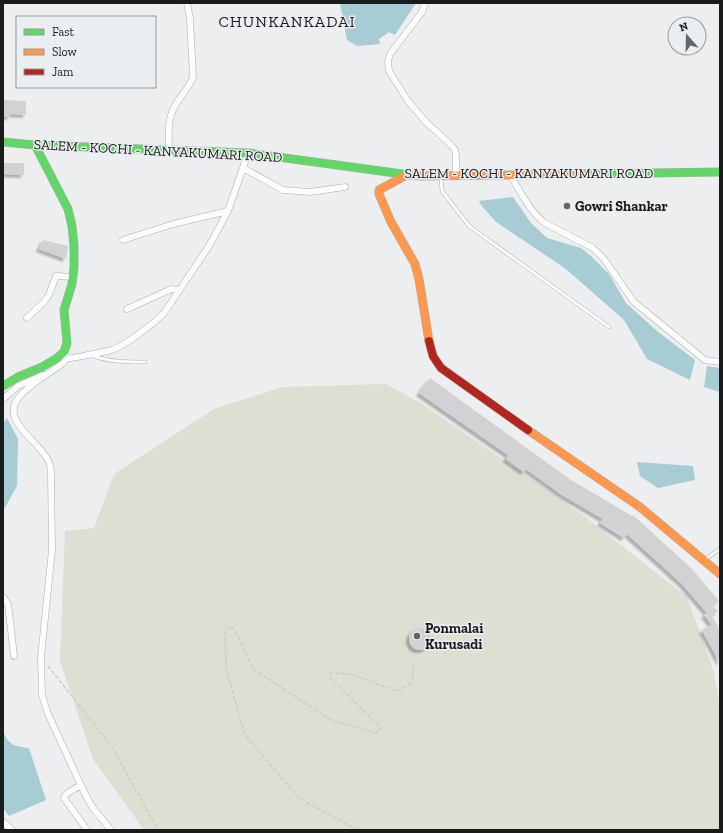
<svg xmlns="http://www.w3.org/2000/svg" width="723" height="833" font-family="'Zilla Slab',serif">
<style>
.green{fill:#dcdfd1}
.water{fill:#a8ccd3}
.building{fill:#d1d2d3;filter:url(#shadow)}
.lines{fill:none;stroke-linecap:round;stroke-linejoin:round}
.lane-casing{stroke:#adaeb0;stroke-width:4}
.street-casing{stroke:#adaeb0;stroke-width:7}
.fast-casing{stroke:#adaeb0;stroke-width:9}
.slow-casing{stroke:#adaeb0;stroke-width:9}
.jam-casing{stroke:#adaeb0;stroke-width:9}
.path{stroke:#cdcdce;stroke-width:1.5;stroke-dasharray:4 2;stroke-linecap:butt}
.lane{stroke:#fcfcfd;stroke-width:3}
.street{stroke:#fcfcfd;stroke-width:6}
.fast{stroke:#63d668;stroke-width:8}
.slow{stroke:#ff974d;stroke-width:8}
.jam{stroke:#b3261e;stroke-width:8}
.poi-dot{fill:#646566;stroke:#ebeef1;stroke-width:1.5}
.labels{text-anchor:middle;dominant-baseline:central;stroke-width:3;stroke-linejoin:round;paint-order:stroke}
.street-label{font-size:14px;fill:#1a1b1c;stroke:#ebeef1}
.poi-label{font-size:14px;font-weight:bold;fill:#1a1b1c;stroke:#ebeef1;text-anchor:start}
.quarter-label{font-size:16px;letter-spacing:1px;fill:#1a1b1c;stroke:#ebeef1}
</style>
<defs>
<filter id="shadow"><feDropShadow dx="-3" dy="3" stdDeviation="1" flood-color="#0004"/></filter>
</defs>
<rect width="100%" height="100%" fill="#eceef0"/>
<path class="green" d="M386 384 424 405 584 516 687 597 713 669 720 704V830H144L93 759 60 661 65 531 94 528 114 474 214 409 283 387Z"/>
<path class="water" d="M340 3H416L395 35 389 32 379 39 380 44 357 46 347 40Z
M513 197 531 223 547 238 581 248 592 257 609 274 626 303 657 331 695 360 690 380 647 359 624 320 566 269 496 222 481 205 479 201Z
M707 366 720 368V392L704 387Z
M7 418 18 439 17 486 3 511V423Z
M637 462 693 466 695 480 658 488 640 476Z
M3 731C9 746 15 746 29 748L46 800 9 816 3 808Z"/>
<path class="building" d="M3 100 26 101V115L10 114V117H3Z
M4 163H24V175L4 174Z
M43 240 68 246 66 259 39 249Z
M430 378 571 480 632 516 633 515 692 569 719 601 713 606 718 611 712 616 720 630V663L702 630 712 625 704 615 707 613 681 583 627 534 624 538 600 523 603 519 562 495 526 469 524 472 506 459 508 455 419 393Z
M409 639a11 11 0 1 1 22 0a11 11 0 1 1-22 0Z"/>
<g class="lines">
<g class="lane-casing">
<path id="lane" d="M441 178 442 191 469 226 609 327
M93 356C110 362 127 362 145 362
M704 560 720 549"/>
</g>
<g class="street-casing">
<path id="street" d="M425 3 422 12 390 54 388 61 389 71 408 101 425 121 451 145 455 150 456 155V176
M169 151C169 138 167 122 173 110 178 97 188 91 193 77L190 19 187 3
M243 168 283 190 310 192 345 187
M510 175C521 192 529 211 545 223L593 248 604 259 634 302 705 360 720 362
M123 240 173 224 228 211
M127 309 167 291 171 289 178 290
M27 318 44 302 49 295 56 276 74 277
M65 350 66 359 63 363C49 374 31 383 19 397 0 420 36 439 46 457 50 462 51 468 51 474L52 550 41 657 42 695 48 714 86 796 93 808 111 830
M66 359C81 356 97 354 112 350 124 346 155 323 164 313L209 246 228 211 248 153
M3 399 18 386 43 375
M3 597 8 604 14 656
M81 785 66 794 64 798 87 830
M3 822 12 830"/>
</g>
<g class="fast-casing">
<path id="fast" d="M3 142 35 145 248 153 410 175
M583 174 720 172
M3 386 18 377 42 367 57 358 64 352 67 343 64 310 72 284 74 267V246L72 226 68 209 35 145"/>
</g>
<g class="slow-casing">
<path id="slow" d="M408 174 379 190V194L391 222 415 264 419 279 429 341
M410 175 420 176 583 174
M528 430 640 507 720 574"/>
</g>
<g class="jam-casing">
<path id="jam" d="M429 341 433 356 441 368 528 430"/>
</g>
<path class="path" d="M48 666 112 747 158 830
M357 830 299 798 245 735 226 668 225 632 231 626 237 635 253 669 333 721 377 733 381 728 331 679 330 673 350 674 397 691C416 683 413 679 413 660"/>
<use href="#lane" class="lane"/>
<use href="#street" class="street"/>
<use href="#fast" class="fast"/>
<use href="#slow" class="slow"/>
<use href="#jam" class="jam"/>
</g>
<g class="poi-dot">
<circle cx="567" cy="206" r="4"/>
<circle cx="417" cy="636" r="4"/>
</g>
<g class="labels">
<g class="street-label">
<text transform="translate(158 151) rotate(3)">SALEM - KOCHI - KANYAKUMARI ROAD</text>
<text x="529" y="173">SALEM - KOCHI - KANYAKUMARI ROAD</text>
</g>
<g class="poi-label">
<text x="575" y="206">Gowri Shankar</text>
<text x="425" y="628">Ponmalai<tspan x="425" dy="16">Kurusadi</tspan></text>
</g>
<g class="quarter-label">
<text x="287" y="21">CHUNKANKADAI</text>
</g>
</g>
<rect width="723" height="833" fill="none" stroke="#1a1b1c" stroke-width="8"/>
<rect x="16" y="16" width="140" height="72" fill="#ebeef1" stroke="#979a9c"/>
<rect x="24" y="29" width="20" height="6" fill="#63d668" stroke="#979a9c"/>
<text x="52" y="36" font-size="12" fill="#1a1b1c">Fast</text>
<rect x="24" y="49" width="20" height="6" fill="#ff974d" stroke="#979a9c"/>
<text x="52" y="56" font-size="12" fill="#1a1b1c">Slow</text>
<rect x="24" y="69" width="20" height="6" fill="#b3261e" stroke="#979a9c"/>
<text x="52" y="76" font-size="12" fill="#1a1b1c">Jam</text>
<g transform="translate(687 36) rotate(340)"><circle r="19" fill="#ebeef1" stroke="#979a9c"/>
<path d="M0-3L7 15L0 10L-7 15Z" fill="#646566"/>
<text y="-6" font-size="11" font-weight="bold" text-anchor="middle" fill="#1a1b1c">N</text>
</g>
</svg>
